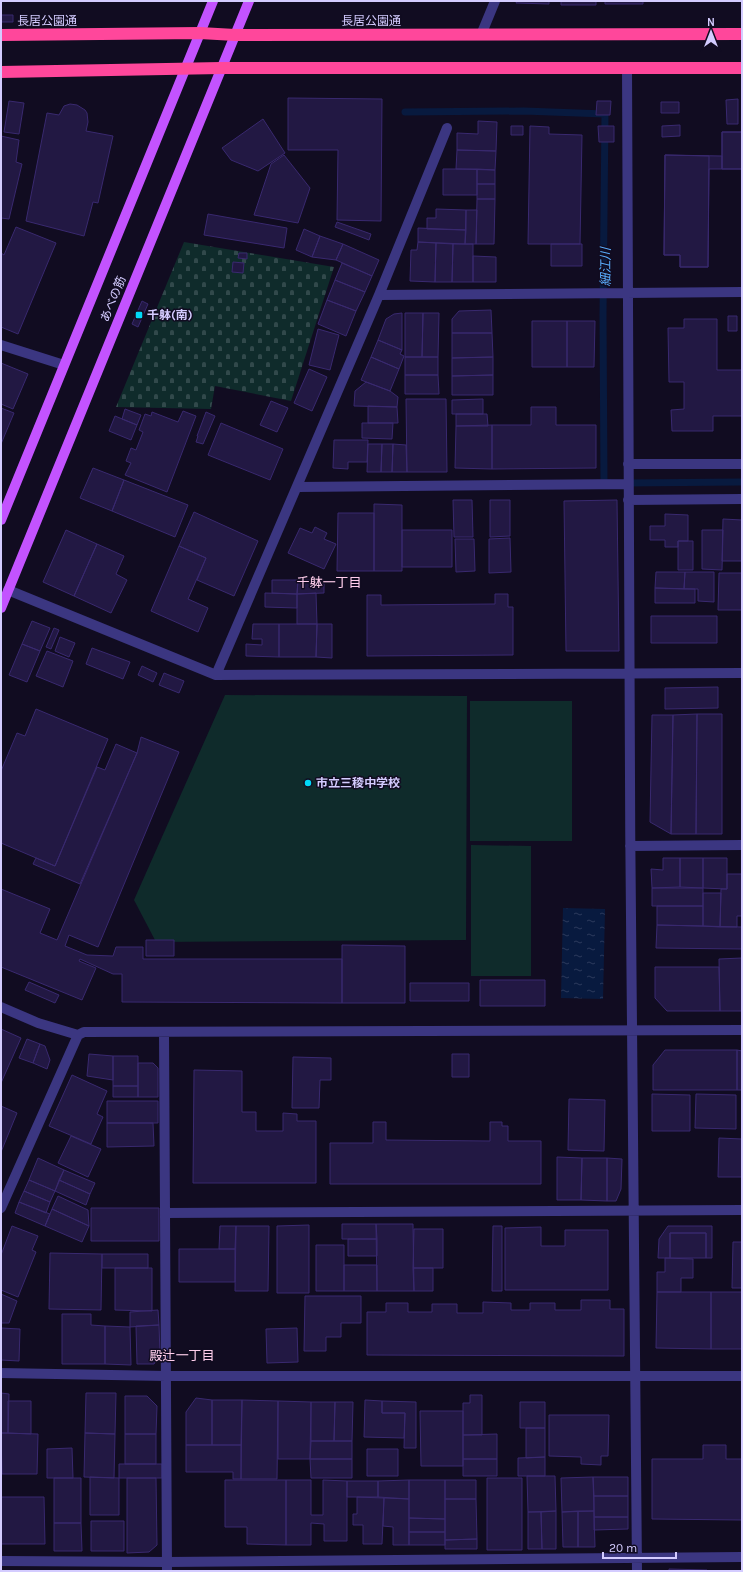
<svg xmlns="http://www.w3.org/2000/svg" width="743" height="1572" font-family="Karla,'Noto Sans JP',sans-serif">
<style>
.cemetery{fill:url(#cemetery-stones)}
.park{fill:#0f2b2b}
.water{fill:url(#water-ripples)}
.lines{fill:none;stroke-linecap:round;stroke-linejoin:round}
.stream{stroke:#081a3f;stroke-width:7}
.building{fill:#221843;stroke:#39296f}
.minor{stroke:#3b3681;stroke-width:10}
.major{stroke:#c353ff;stroke-width:10}
.highway{stroke:#ff479b;stroke-width:12}
.poi-dot{fill:#00d8f7;stroke:#110c21;stroke-width:1.5}
.labels{text-anchor:middle;dominant-baseline:central;stroke-width:3;stroke-linejoin:round;paint-order:stroke}
.street-label{font-size:12px;fill:#d4ccff;stroke:#110c21}
.poi-label{font-size:12px;font-weight:bold;fill:#d4ccff;stroke:#110c21;text-anchor:start}
.water-label{font-size:13px;font-style:italic;fill:#5aaeff;stroke:#110c21}
.neighbourhood-label{font-size:13px;fill:#ffceec;stroke:#110c21}
</style>
<defs>
<pattern id="cemetery-stones" width="16" height="16" patternUnits="userSpaceOnUse"><rect width="16" height="16" fill="#0f2b2b"/><path d="M2 7V4a2 2 0 0 1 4 0v3zM10 15v-3a2 2 0 0 1 4 0v3z" fill="#31494b"/></pattern>
<pattern id="water-ripples" width="26" height="14" patternUnits="userSpaceOnUse"><rect width="26" height="14" fill="#081a3f"/><path d="M2 4q2-2 4 0t4 0M15 11q2-2 4 0t4 0" fill="none" stroke="#2b3a5c"/></pattern>
</defs>
<rect width="100%" height="100%" fill="#110c21"/>
<path class="cemetery" d="M184 242 334 267 291 401 215 386 211 409 116 407Z"/>
<path class="park" d="M225 695 467 696 466 940 156 942 134 900Z
M470 701H572V841H470Z
M471 845 531 846V976H471Z"/>
<path class="water" d="M563 908 605 909 603 999 561 998Z"/>
<g class="lines">
<path class="stream" d="M405 112 524 111 605 114 603 315 604 483H610
M624 483 742 482"/>
</g>
<path class="building" d="M517 1H549V4L516 3Z
M561 1H596V5H561Z
M605 1H643V4H605Z
M1 15H13V22H1Z
M288 98 382 99 381 221 337 220 338 150H288Z
M738 99V124H727L726 100Z
M9 101 24 103 19 134 4 132Z
M597 101H611L610 115H596Z
M661 102H679V113H661Z
M70 104 77 105 85 110 87 113 88 122 86 131 113 136 98 203 93 202 84 236 26 221 47 113 59 115 64 106Z
M263 119 285 153 258 171 231 160 222 148Z
M478 121 497 122 496 151 457 150V133L478 134Z
M680 125V136L662 137V126Z
M511 126H523V135H511Z
M530 126 549 127V134L582 135 580 244H528Z
M598 126H614V142H599Z
M722 132H742V169H722Z
M722 132H742V169H722Z
M1 136 19 140 16 162 22 164 9 219 1 218Z
M457 150 496 151 495 170 456 169Z
M284 155 310 188 298 223 254 215 271 164Z
M665 155 709 156 708 267H680V255H664Z
M665 155 722 156V169H709L708 267H680V255H664Z
M443 169H477V195H443Z
M477 169 495 170V184H477Z
M477 184H495V199H477Z
M477 199H495L494 244H476Z
M436 209 466 210V230L427 229V218H436Z
M466 210H477L476 244H465Z
M208 214 287 228 284 248 204 235Z
M337 222 371 234 369 240 335 227Z
M16 227 56 243 18 334 1 327V253L4 255Z
M418 228 466 230 465 244 418 242Z
M304 229 320 236 312 257 296 250Z
M320 236 343 244 336 260 312 257Z
M418 242 436 243 435 282 410 281 411 250H417Z
M436 243 453 244 452 282H435Z
M343 244 379 260 372 276 336 260Z
M453 244H473V282H452Z
M551 244H582V266H551Z
M239 253H247V259L238 258Z
M473 256 496 257V282H473Z
M233 262 244 263 243 273 232 272Z
M342 263 372 276 365 292 335 280Z
M335 280 365 292 356 311 327 300Z
M327 300 356 311 346 336 318 324Z
M142 301 148 304 138 327 132 324Z
M491 310 492 333H452V319L459 311Z
M402 313V350L378 340 386 319 394 314Z
M405 313H423L422 357H405Z
M423 313H439L438 357H422Z
M728 316H737V331H728Z
M684 319H717V370H742V416H713V431H672L671 410 684 409V382H669L668 328H684Z
M532 321H567V367H532Z
M567 321H595L594 367H567Z
M318 329 339 335 330 370 309 365Z
M452 333H492L493 357 452 358Z
M378 340 402 350 400 354 404 356 399 369 371 357Z
M371 357 399 369 390 391 361 380Z
M405 357H438V375H405Z
M493 357V375L452 376V358Z
M1 363 28 374 13 409 1 404Z
M309 369 327 377 312 411 294 403Z
M405 375H438L439 394H405Z
M493 375V395H452V376Z
M366 382 390 391 398 397 397 407 354 406 355 391Z
M406 399H446L447 472H407Z
M483 399V414H452V400Z
M271 401 288 408 277 432 260 425Z
M368 406 397 407 398 423H368Z
M531 407H556V425H596V468L492 469V425H531Z
M1 408 14 413 1 444Z
M125 409 141 415 137 425 122 419Z
M183 411 196 416 167 492 125 475 131 463 126 461 131 448 136 450 143 432 139 430 145 414 151 416 152 412 178 422Z
M206 412 215 416 203 444 196 442 198 436H197Z
M456 414H487L488 426H456Z
M115 416 137 425 131 440 109 431Z
M221 423 283 449 270 480 208 455Z
M362 423H393L392 439 362 438Z
M492 425V469L455 468 456 426Z
M334 440H368L367 462H348V469L333 468Z
M368 444H382L381 472H367Z
M382 444H393L392 472H381Z
M393 444 406 445 407 472H392Z
M93 468 124 480 112 511 80 498Z
M124 480 188 505 175 537 112 511Z
M453 500H472L473 537H454Z
M490 500H510V536L490 537Z
M617 500 619 651H566L564 501Z
M374 504 402 505V571H374Z
M194 512 258 541 234 596 197 580 206 558 179 546Z
M338 513H374V571H337Z
M665 514 688 515V541H678V547H665V540H650V526H665Z
M723 519 742 520V561H722Z
M315 527 327 533 324 539 336 544 324 569 288 553 300 528 312 533Z
M66 530 97 544 74 596 43 582Z
M402 530H452V567H402Z
M702 530H723L722 570 702 569Z
M510 538 511 572 489 573V539Z
M455 539H474L475 571 456 572Z
M678 541H693V570H678Z
M97 544 124 556 116 574 127 580 111 613 74 596Z
M179 546 206 558 188 599 208 608 198 632 151 611Z
M656 572H685L684 589 655 588Z
M685 572H714V602L698 601V589H684Z
M719 573H742V610H718Z
M272 580H298L297 594 272 593Z
M298 580H324V593L297 594Z
M655 588 695 589V603H655Z
M265 593 297 594V608L265 607Z
M316 593 317 624H297V594Z
M495 594H508V607H513V655L367 656V595H381V605L495 604Z
M651 616H717V643H651Z
M32 621 50 628 40 651 22 644Z
M253 624H279V657L246 656V644L262 645V639H252Z
M279 624H317L316 657H279Z
M317 624H332V658L316 657Z
M54 628 59 630 51 649 46 647Z
M60 637 75 643 69 657 55 651Z
M22 644 40 651 27 682 9 675Z
M92 648 130 662 123 679 86 664Z
M47 651 73 661 63 687 36 676Z
M142 666 157 673 153 682 138 675Z
M164 673 184 681 179 693 159 685Z
M718 687V708L665 709V688Z
M36 709 108 739 55 866 1 843V771L17 733 25 736Z
M697 714 696 834H671L673 715Z
M697 714H722V834H696Z
M652 715H673L671 834 650 822Z
M141 737 179 752 98 947 69 935 65 946 87 955 113 956 116 947H143V959H342V1003L122 1002V974H113L80 959 79 961 96 968 82 1000 1 967V889L50 909 40 933 57 940 137 753Z
M116 744 137 753 80 884 33 864 36 858 55 866 97 767 105 770Z
M663 858H680V887L652 888 651 869 663 870Z
M680 858H703V888L680 887Z
M703 858H727V889L703 888Z
M727 874H742V916H737V927H720L721 889H727Z
M652 888H703V906H652Z
M703 893H721L720 927 703 926Z
M657 906H703V926L657 925Z
M657 925 742 927V949L656 948Z
M146 940H174V956H146Z
M342 945 405 946V1003H342Z
M742 958V1011H720L719 959Z
M655 967H719L720 1011H667L655 998Z
M480 980H545V1006H480Z
M29 982 59 995 55 1003 25 990Z
M410 983H469V1001H410Z
M1 1029 21 1038 1 1083Z
M27 1039 40 1044 33 1063 19 1058Z
M40 1044 45 1046 50 1060 47 1069 33 1063Z
M665 1050H737V1090H653V1065Z
M737 1050 742 1051V1090H737Z
M89 1054 113 1056V1080L87 1076Z
M452 1054H469V1077H452Z
M113 1056H138V1086H113Z
M293 1057 331 1058V1080H320L319 1108H292Z
M138 1063H153L158 1068V1097H138Z
M194 1070 242 1071V1112H256V1131H283V1113L297 1114V1121H316V1183H193Z
M72 1075 107 1091 97 1114 103 1117 91 1144 49 1126Z
M113 1086H138V1097H113Z
M652 1094 690 1095V1131H652Z
M696 1094 736 1095V1129L695 1128Z
M569 1099 605 1100 604 1151 568 1150Z
M107 1101H158V1123H107Z
M1 1106 17 1113 1 1152Z
M373 1122H386V1140L490 1141V1122H502V1126H508V1141H541V1184H330V1143H373Z
M107 1123H153L154 1146 107 1147Z
M71 1136 101 1149 88 1177 58 1163Z
M719 1138 742 1139V1177H718Z
M557 1157 582 1158 581 1200H557Z
M38 1158 64 1170 55 1191 29 1180Z
M582 1158H607V1201L581 1200Z
M607 1158 622 1159 621 1189 616 1201H607Z
M64 1170 95 1183 90 1194 59 1180Z
M29 1180 55 1191 50 1202 24 1191Z
M59 1180 90 1194 86 1205 55 1191Z
M24 1191 50 1202 46 1213 19 1202Z
M58 1196 88 1210 89 1226 52 1209Z
M19 1202 50 1214 45 1226 15 1213Z
M91 1208H159V1241H91Z
M52 1209 89 1226 82 1242 45 1226Z
M342 1224H376L377 1239H342Z
M376 1224H413L414 1291H377Z
M309 1225V1293H277V1226Z
M12 1226 38 1236 32 1250 36 1252 18 1297 1 1290V1255Z
M220 1226H236L235 1249H219Z
M236 1226H269L268 1291H235Z
M493 1226H502V1291H492Z
M668 1226H712V1258H706V1233H670V1258H658L659 1239Z
M541 1227V1246H565V1230H608V1290H505V1228Z
M414 1229H443V1268H413Z
M670 1233H706V1258H670Z
M348 1239H377V1256H348Z
M733 1242H742V1288H732Z
M316 1245H344V1291H316Z
M179 1249H235V1282H179Z
M50 1253 102 1254 101 1310 49 1309Z
M102 1254H148V1268H102Z
M665 1258 693 1259V1278H681V1292H657V1272H665Z
M344 1265H377V1291H344Z
M115 1268H152V1311L115 1310Z
M413 1268H433V1291H414Z
M657 1292H711V1349L656 1348Z
M711 1292H742V1349H711Z
M1 1294 17 1301 9 1323H1Z
M305 1296H361V1323H341V1337H326V1351H304Z
M581 1300H610V1309H624V1356L367 1355V1312H386V1303H408V1312H432V1304H457V1313H483V1302L511 1303V1310H530V1303H555V1310H581Z
M158 1310 159 1325 130 1327V1312Z
M62 1314H91V1325L105 1326V1364H62Z
M159 1325 160 1354 154 1364H137L136 1326Z
M105 1326 130 1327 131 1365 105 1364Z
M1 1328 20 1329 19 1361 1 1360Z
M297 1328 298 1362 267 1363 266 1329Z
M1 1393 9 1394 8 1433H1Z
M86 1393H116L115 1434 85 1433Z
M470 1395H482V1435H463V1403H470Z
M125 1396H147L157 1406 156 1434H125Z
M196 1398 212 1400V1445H186V1412Z
M212 1400H242L241 1445H212Z
M242 1400 278 1401 277 1479H241Z
M365 1400 382 1401V1413H405L404 1438 364 1437Z
M8 1401H31V1434L8 1433Z
M278 1401 311 1402 310 1459H278Z
M382 1401 416 1402V1448H404L405 1413H382Z
M311 1402H335L334 1441H311Z
M335 1402H353L352 1441H334Z
M520 1402H545V1428H520Z
M420 1411H463V1466H421Z
M549 1415H609L608 1456H601V1465L581 1464V1457L549 1456Z
M526 1428H545V1457L526 1458Z
M1 1433 38 1434 37 1474H2Z
M85 1433 115 1434 114 1478 84 1477Z
M125 1434H156V1464H125Z
M497 1434V1459H463V1435Z
M311 1441H352V1459H310Z
M186 1445H241V1479H233V1472H186Z
M703 1445H726V1459H742V1520L652 1519V1459H703Z
M72 1448 73 1478H47V1449Z
M367 1449H398V1476H367Z
M545 1457V1476H518V1458Z
M310 1459H352V1478H311Z
M463 1459H497V1476H463Z
M119 1464H162V1478H119Z
M527 1476H555L556 1511 528 1512Z
M90 1477 119 1478V1515H90Z
M593 1477 594 1511 562 1512 561 1478Z
M593 1477H628V1496H594Z
M54 1478H81V1523H54Z
M127 1478H156L157 1545 149 1552 127 1553Z
M487 1478H522V1550H487Z
M225 1480H286V1545L247 1544V1527H225Z
M286 1480H311V1515H323V1480L347 1481V1541H324V1524L311 1523V1545H286Z
M409 1480V1499L378 1497V1481Z
M409 1480H445V1519L409 1518Z
M445 1480H476V1499H445Z
M347 1481H378V1497H347Z
M594 1496H628V1517H594Z
M1 1497H44L45 1544H1Z
M357 1497 384 1498 382 1544H363V1525H353V1514H357Z
M384 1498 409 1499V1545H393V1527L383 1526Z
M445 1499H476L477 1539 445 1540Z
M556 1511V1549H542L541 1512Z
M578 1511V1547H563L562 1512Z
M578 1511H594L595 1547H578Z
M528 1512H541L542 1549H528Z
M594 1517H628V1529L594 1530Z
M409 1518 445 1519V1532H409Z
M91 1521H124V1551H91Z
M54 1523H81L82 1551H54Z
M409 1532H445V1545H409Z
M477 1539V1549H445V1540Z
M669 1569 707 1570V1571H669Z"/>
<g class="lines">
<path class="minor" d="M481 35 495 1
M627 67C627 568 632 1070 637 1571
M379 295 742 292
M1 345 64 365
M628 464H742
M298 487 628 484
M628 500 742 499
M8 590 216 675 742 673
M216 675 379 295 447 128
M630 846 742 845
M1 1007 38 1023 78 1035 84 1032 742 1030
M164 1032 167 1571
M1 1208 78 1035
M165 1213 742 1210
M1 1373 166 1376H742
M1 1561 167 1562 742 1557"/>
<path class="major" d="M1 520 213 1
M1 608 249 1"/>
<path class="highway" d="M1 35 200 33 235 35 742 34
M1 72 221 68H742"/>
</g>
<g class="poi-dot">
<rect x="135" y="311" width="8" height="8" rx="2"/>
<circle cx="308" cy="783" r="4"/>
</g>
<g class="labels">
<g class="street-label">
<text x="47" y="21">長居公園通</text>
<text x="371" y="21">長居公園通</text>
<text transform="translate(113 299) rotate(-68)">あべの筋</text>
</g>
<g class="poi-label">
<text x="147" y="315">千躰(南)</text>
<text x="316" y="783">市立三稜中学校</text>
</g>
<g class="water-label">
<text transform="translate(605 267) rotate(-90)">細江川</text>
</g>
<g class="neighbourhood-label">
<text x="329" y="582">千躰一丁目</text>
<text x="182" y="1355">殿辻一丁目</text>
</g>
</g>
<rect width="743" height="1572" fill="none" stroke="#d4ccff" stroke-width="4"/>
<g transform="translate(711 32)" stroke="#110c21" stroke-width="3" paint-order="stroke">
<path d="M0-3L7 15L0 10L-7 15Z" fill="#d4ccff"/>
<text y="-6" font-size="11" font-weight="bold" text-anchor="middle" fill="#d4ccff">N</text>
</g>
<path d="M603 1552v6h73v-6" fill="none" stroke="#d4ccff" stroke-width="2"/>
<text x="609" y="1552" font-size="12" fill="#d4ccff" stroke="#110c21" stroke-width="3" paint-order="stroke">20 m</text>
</svg>
